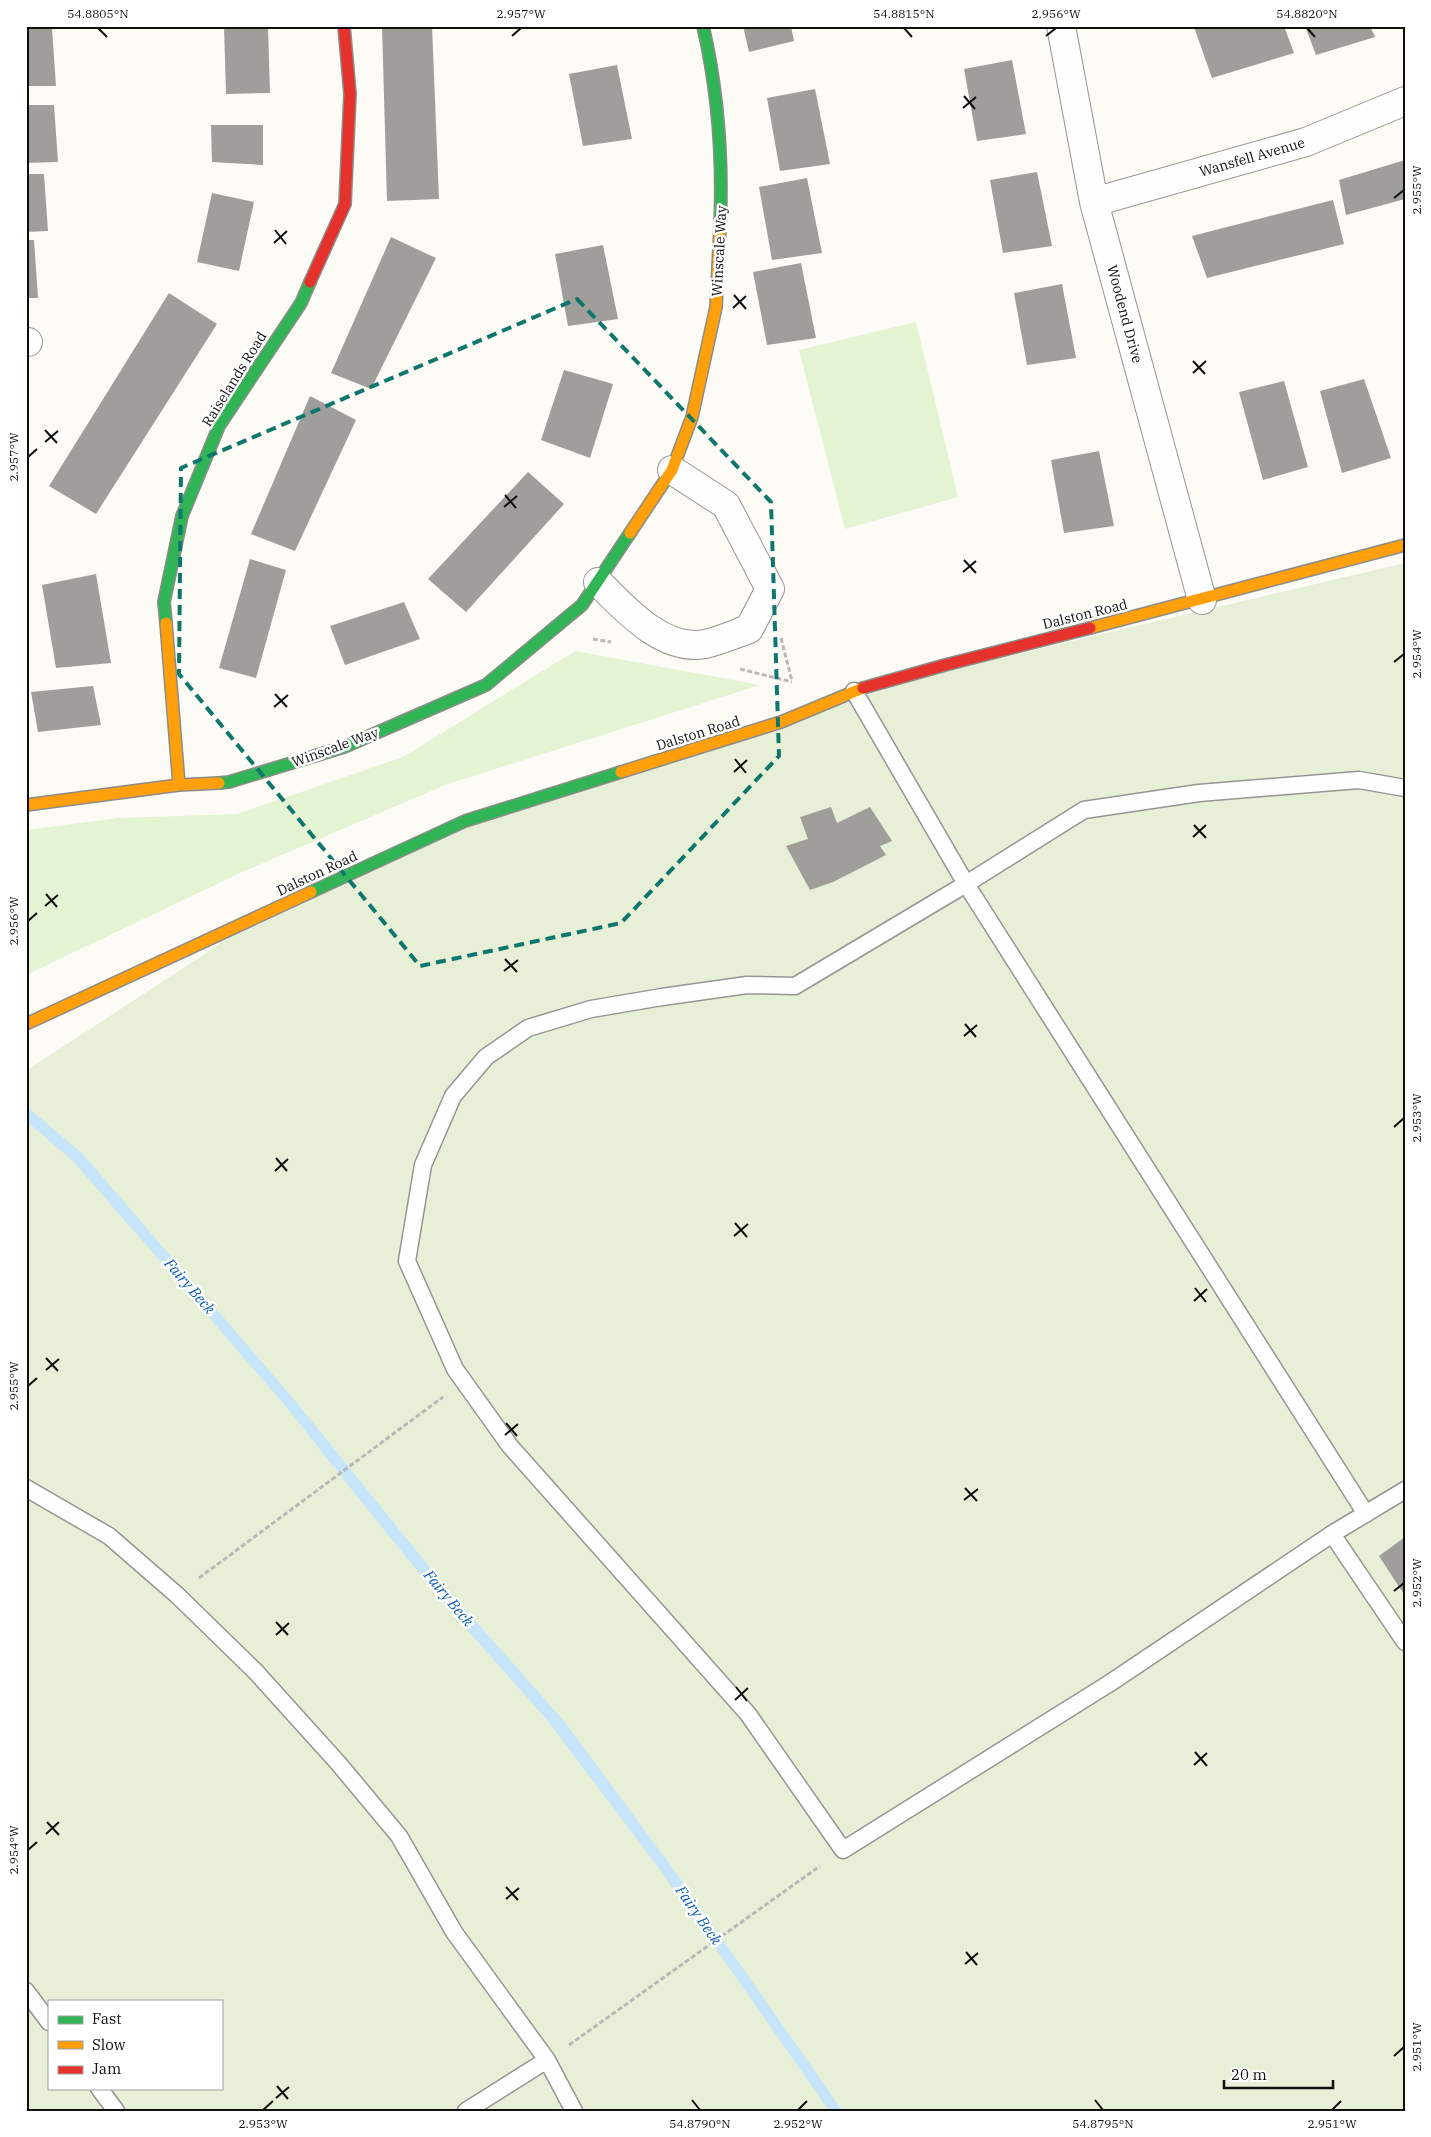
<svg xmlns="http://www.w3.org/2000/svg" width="1431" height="2137" font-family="'IBM Plex Serif',serif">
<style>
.green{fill:#e4f4d2}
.cemetery{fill:#e7efd7;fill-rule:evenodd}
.water{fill:#c7e5fa}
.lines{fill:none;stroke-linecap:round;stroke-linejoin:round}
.stream{stroke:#c7e5fa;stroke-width:11}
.building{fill:#a09e9a}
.lane-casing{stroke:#969593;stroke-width:19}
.street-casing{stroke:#969593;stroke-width:30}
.fast-casing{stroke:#8c8c89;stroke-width:14}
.slow-casing{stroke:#8c8c89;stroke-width:14}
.jam-casing{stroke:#8c8c89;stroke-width:14}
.path{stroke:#b9b9b8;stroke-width:3;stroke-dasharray:5 2.5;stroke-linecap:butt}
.lane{stroke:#fffefe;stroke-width:16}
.street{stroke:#fffefe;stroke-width:28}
.fast{stroke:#30b455;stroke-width:11}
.slow{stroke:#ff9f0a;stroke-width:11}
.jam{stroke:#e5322d;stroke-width:11}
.marked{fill:none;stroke:#0f766e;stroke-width:4;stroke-dasharray:10 6;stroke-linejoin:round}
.ticks{fill:none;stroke:#0f0f0f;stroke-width:2}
.labels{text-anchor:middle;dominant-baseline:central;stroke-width:5;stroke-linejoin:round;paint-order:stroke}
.street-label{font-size:14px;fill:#0f0f0f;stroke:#fff}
.water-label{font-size:15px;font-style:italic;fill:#0a5cb0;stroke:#fff}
.neatline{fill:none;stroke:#0f0f0f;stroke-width:2}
.ticks-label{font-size:12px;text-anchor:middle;fill:#0f0f0f}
</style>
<rect width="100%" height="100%" fill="#fcfbf5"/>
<path class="green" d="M916 322 958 497 845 529 799 350Z
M575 651 760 685 445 785 240 873 26 975V830L119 818 237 814 403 757Z"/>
<path class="cemetery" d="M1405 563V2111H26V1071L270 911 465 821 944 671ZM49 2001H221V2088H49Z"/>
<path class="water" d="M26 1113 80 1159 290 1403 339 1464 334 1468 290 1410 72 1160 26 1121Z
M348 1475 441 1590 561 1726 714 1936 708 1942 661 1871 547 1720 445 1605 343 1479Z"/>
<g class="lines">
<path class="stream" d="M26 1113 80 1159 290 1403 441 1590 561 1726 673 1878 836 2111"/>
</g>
<path class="building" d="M224 26H268L270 93 226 94Z
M382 26H432L439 199 387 201Z
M743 26H791L794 41 749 52Z
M1197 26H1284L1294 53 1212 78 1194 27Z
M1305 26H1370L1375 37 1316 55Z
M26 28H52L56 86H26Z
M1012 60 1026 134 977 141 964 69Z
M617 65 632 139 583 146 569 74Z
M815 89 830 164 780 171 767 98Z
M26 105H54L58 162 26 163Z
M211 125H263V165L212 162Z
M1405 160V199L1346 215 1339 180Z
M1037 172 1052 246 1003 253 990 180Z
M26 174H44L48 231 26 232Z
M807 178 822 253 772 260 759 187Z
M212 193 254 202 239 271 197 262Z
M1333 200 1344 244 1207 278 1192 236Z
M391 237 436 258 371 389 331 373Z
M26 240H34L38 298H26Z
M603 245 618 319 568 326 555 254Z
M801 263 816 338 767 345 753 272Z
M1062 284 1076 358 1027 365 1014 293Z
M169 293 217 324 96 514 49 486Z
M564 370 613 384 590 458 541 440Z
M1364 379 1391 458 1342 473 1320 391Z
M1284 381 1308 467 1263 480 1239 392Z
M310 396 356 420 295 551 251 534Z
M1099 451 1114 526 1064 533 1051 460Z
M528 472 564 504 466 612 428 579Z
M250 559 286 570 256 678 219 668Z
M96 574 111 663 56 668 42 585Z
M404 602 420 639 345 665 330 626Z
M93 686 101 725 38 732 31 692Z
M831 807 837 823 870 807 892 841 880 846 886 855 833 882 810 890 786 846 808 839 800 817Z
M1405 1537V1596L1379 1556Z"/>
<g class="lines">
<g class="lane-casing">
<path id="lane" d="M854 691 966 884 1084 810 1199 793 1359 780 1405 788
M26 1488 109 1536 177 1595 256 1672 339 1764 399 1836 454 1932 547 2060 466 2111
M1366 1514 966 884 795 986 747 985 662 997 591 1009 528 1028 486 1057 453 1096 423 1165 407 1261 455 1369 510 1446 748 1714 843 1850 1110 1683 1332 1534 1405 1490
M1332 1534 1405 1642
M26 1991 49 2022
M547 2060 574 2111
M99 2088 116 2111"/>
</g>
<g class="street-casing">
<path id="street" d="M1061 26 1094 202 1202 600
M1094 202 1306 142 1405 101
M26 342H28
M598 582C625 609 663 652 705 644 719 641 735 634 749 629L770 589 726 505 672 470"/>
</g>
<g class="fast-casing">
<path id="fast" d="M703 26C718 91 723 161 720 228
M166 623 164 602 182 516 219 426 301 303 310 282
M219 783 229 782 344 747 486 685 582 605 630 533
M311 892 465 821 621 772"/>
</g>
<g class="slow-casing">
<path id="slow" d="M630 533 672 470 692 417 716 307 720 228
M166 623 179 785
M1090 628 1405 545
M621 772 781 722 863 688
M26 805 179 785 219 783
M26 1024 311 892"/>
</g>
<g class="jam-casing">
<path id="jam" d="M310 282 345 204 350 94 344 26
M863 688 945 665 1090 628"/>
</g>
<path class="path" d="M781 638 792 681
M593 639 611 642
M740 669 792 682
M199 1578 443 1397
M569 2045 820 1866"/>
<use href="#lane" class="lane"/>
<use href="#street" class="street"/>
<use href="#fast" class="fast"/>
<use href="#slow" class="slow"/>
<use href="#jam" class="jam"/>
</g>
<path class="marked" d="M577 299 771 502 779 756 621 923 420 966 179 674 181 468Z"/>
<path class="ticks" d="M98 28 107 37M904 28 912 37M1307 28 1315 37M512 36 521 28M1046 36 1056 28M964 96 975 109M963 108 976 97M1394 198 1404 190M275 230 286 244M274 243 287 231M734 295 746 309M733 308 746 296M1193 361 1205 374M1193 373 1206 361M45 430 57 443M45 442 58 431M28 457 37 449M505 495 516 508M504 507 517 496M964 560 976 573M963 572 976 561M1394 662 1404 654M275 694 287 707M274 707 288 695M735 759 746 773M734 772 747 760M1194 825 1206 838M1193 837 1206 825M46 894 57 907M45 906 58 895M28 921 37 913M505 959 517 972M504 971 518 960M965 1024 976 1037M964 1036 977 1025M1394 1127 1404 1118M276 1158 287 1171M275 1171 288 1159M735 1223 747 1237M734 1236 748 1224M1195 1288 1206 1302M1194 1301 1207 1289M46 1358 58 1371M46 1370 59 1359M28 1386 37 1378M506 1423 517 1436M505 1435 518 1424M965 1488 977 1501M964 1500 978 1489M1394 1591 1404 1583M276 1622 288 1635M276 1635 289 1623M736 1687 747 1701M735 1700 748 1688M1195 1752 1207 1766M1194 1765 1207 1753M47 1822 59 1835M46 1834 59 1822M28 1850 37 1842M506 1887 518 1900M506 1899 519 1888M966 1952 977 1965M965 1964 978 1953M1394 2056 1404 2047M277 2086 288 2099M276 2098 289 2087M692 2100 700 2110M1095 2100 1103 2110M263 2110 273 2101M798 2110 807 2101M1332 2110 1341 2101"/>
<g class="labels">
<g class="street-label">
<text transform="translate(1252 157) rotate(-16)">Wansfell Avenue</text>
<text transform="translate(719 251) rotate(-87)">Winscale Way</text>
<text transform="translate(1125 314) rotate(75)">Woodend Drive</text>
<text transform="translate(234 379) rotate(-58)">Raiselands Road</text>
<text transform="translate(1085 614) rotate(-14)">Dalston Road</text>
<text transform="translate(698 733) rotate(-17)">Dalston Road</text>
<text transform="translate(335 747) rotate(-20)">Winscale Way</text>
<text transform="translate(317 873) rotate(-25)">Dalston Road</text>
</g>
<g class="water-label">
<text transform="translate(190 1286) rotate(49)">Fairy Beck</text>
<text transform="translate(449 1598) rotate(50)">Fairy Beck</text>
<text transform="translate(699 1915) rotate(55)">Fairy Beck</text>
</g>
</g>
<rect width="1431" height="2137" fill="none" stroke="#ffffff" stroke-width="55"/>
<rect x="48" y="2000" width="175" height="90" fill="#ffffff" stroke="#9f9f9f"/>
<rect x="58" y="2016" width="25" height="8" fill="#30b455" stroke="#9f9f9f"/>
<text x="92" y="2024" font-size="15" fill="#0f0f0f">Fast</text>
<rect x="58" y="2041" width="25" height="8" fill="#ff9f0a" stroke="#9f9f9f"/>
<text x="92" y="2050" font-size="15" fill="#0f0f0f">Slow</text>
<rect x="58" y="2066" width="25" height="8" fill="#e5322d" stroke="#9f9f9f"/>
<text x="92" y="2074" font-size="15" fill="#0f0f0f">Jam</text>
<path d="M1224 2080v8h109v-8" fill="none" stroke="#0f0f0f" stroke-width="2.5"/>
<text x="1231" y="2080" font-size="15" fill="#0f0f0f" stroke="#ffffff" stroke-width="4" paint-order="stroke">20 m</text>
<rect x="28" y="28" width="1376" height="2082" class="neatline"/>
<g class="ticks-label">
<text x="98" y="18">54.8805°N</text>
<text x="521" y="18">2.957°W</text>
<text x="904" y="18">54.8815°N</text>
<text x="1056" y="18">2.956°W</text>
<text x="1307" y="18">54.8820°N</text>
<text transform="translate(1417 190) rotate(-90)" y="4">2.955°W</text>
<text transform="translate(14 457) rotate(-90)" y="4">2.957°W</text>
<text transform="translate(1417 654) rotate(-90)" y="4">2.954°W</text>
<text transform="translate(14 921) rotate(-90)" y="4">2.956°W</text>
<text transform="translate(1417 1118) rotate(-90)" y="4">2.953°W</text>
<text transform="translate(14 1386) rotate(-90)" y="4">2.955°W</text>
<text transform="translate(1417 1583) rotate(-90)" y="4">2.952°W</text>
<text transform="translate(14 1850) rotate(-90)" y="4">2.954°W</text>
<text transform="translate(1417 2047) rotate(-90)" y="4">2.951°W</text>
<text x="263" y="2128">2.953°W</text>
<text x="700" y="2128">54.8790°N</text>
<text x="798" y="2128">2.952°W</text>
<text x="1103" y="2128">54.8795°N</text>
<text x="1332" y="2128">2.951°W</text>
</g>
</svg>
